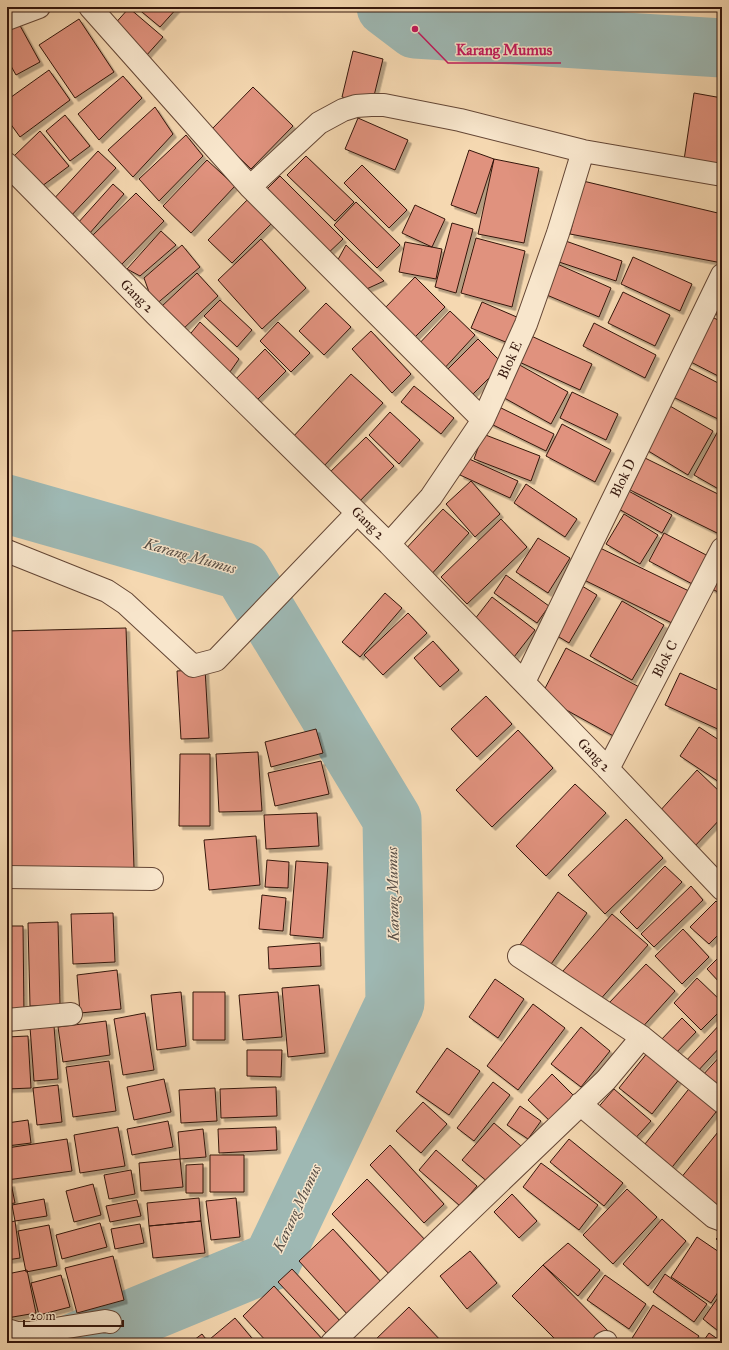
<svg xmlns="http://www.w3.org/2000/svg" width="729" height="1350" font-family="'IM FELL Great Primer',serif">
<style>
.lines{fill:none;stroke-linecap:round;stroke-linejoin:round}
.river{stroke:#9eb8b3;stroke-width:59}
.building{fill:#e0927e;stroke:#34160c;filter:url(#shadow)}
.minor-casing{stroke:#644635;stroke-width:24}
.minor{stroke:#f8e6cc;stroke-width:22}
.labels{text-anchor:middle;dominant-baseline:central;stroke-width:3;stroke-linejoin:round;paint-order:stroke}
.street-label{font-size:14px;fill:#34160c;stroke:#f8e6cc}
.water-label{font-size:15px;font-style:italic;fill:#594f46;stroke:#f8e6cc}
.leader{fill:none;stroke:#c2185b;stroke-width:1.5}
.callout-dot{fill:#c2185b;stroke:#f8e6cc;stroke-width:1.5}
.callout-label{font-size:15px;text-anchor:middle;font-weight:bold;fill:#c2185b;stroke:#f8e6cc;stroke-width:3;stroke-linejoin:round;paint-order:stroke}
</style>
<defs>
<filter id="shadow"><feDropShadow dx="3.5" dy="3.5" stdDeviation="0" flood-color="#0004"/></filter>
</defs>
<rect width="100%" height="100%" fill="#f5d8b1"/>
<filter id="stains"><feTurbulence type="fractalNoise" baseFrequency=".005" numOctaves="4"/><feColorMatrix values="0 0 0 0 .2 0 0 0 0 .09 0 0 0 0 .02 0 0 0 .5 -.17"/></filter>
<radialGradient id="worn" r=".72"><stop offset=".6" stop-color="#630" stop-opacity="0"/><stop offset="1" stop-color="#630" stop-opacity=".3"/></radialGradient>
<g class="lines">
<path class="river" d="M386 7 415 29 722 48
M7 504 242 571 392 819 395 1003 272 1261 73 1343"/>
</g>
<path class="building" d="M136 7H178L160 27Z
M129 8 163 37 145 57 112 27Z
M79 19 114 72 75 98 39 45Z
M18 22 40 62 16 75 7 59V28Z
M353 51 383 59 372 104 342 97Z
M49 70 70 100 20 137 7 119V100Z
M123 76 142 98 99 140 78 114Z
M253 87 293 126 251 169 211 130Z
M694 93 722 98V165L684 160Z
M155 107 173 134 133 177 108 150Z
M65 115 90 146 70 161 46 131Z
M358 118 408 140 395 170 345 149Z
M40 131 69 166 38 189 13 157Z
M186 135 203 156 159 201 139 179Z
M469 150 494 159 476 214 451 205Z
M98 151 116 168 68 219 50 203Z
M306 156 354 202 335 221 287 175Z
M494 159 539 168 524 243 478 234Z
M207 160 235 186 191 233 163 206Z
M362 165 407 210 389 228 344 183Z
M280 176 343 239 324 257 262 194Z
M583 181 722 214V263L570 234Z
M113 184 124 194 89 234 77 224Z
M136 193 164 221 120 266 91 237Z
M251 196 275 220 232 263 208 240Z
M356 202 400 245 377 268 334 225Z
M415 205 445 219 432 247 402 233Z
M452 223 473 229 456 293 435 287Z
M161 231 176 245 140 276 127 269Z
M476 238 525 251 512 307 461 293Z
M261 239 306 288 262 329 218 280Z
M560 239 622 261 616 281 553 260Z
M405 242 442 249 436 279 399 272Z
M182 245 200 267 154 306 144 278Z
M346 245 384 281 360 292 335 265Z
M633 257 692 284 680 311 621 284Z
M555 263 611 288 599 317 542 293Z
M197 273 218 296 182 330 161 307Z
M415 277 445 307 413 339 384 309Z
M623 292 670 315 655 346 608 323Z
M722 292V317L711 311Z
M220 300 252 330 237 347 204 316Z
M482 302 519 318 508 343 471 328Z
M326 303 351 327 324 355 299 331Z
M450 311 475 335 441 372 415 348Z
M710 316 722 322V378L687 360Z
M200 322 239 359 225 379 187 338Z
M278 322 310 353 291 372 260 341Z
M594 323 656 355 645 378 583 346Z
M371 331 411 374 392 393 352 349Z
M527 334 592 364 580 390 515 360Z
M478 339 503 364 472 395 447 370Z
M265 349 286 371 253 404 232 383Z
M516 363 568 392 551 424 499 395Z
M685 366 722 385V421L671 396Z
M351 374 383 403 323 467 292 438Z
M414 386 454 418 441 434 401 402Z
M572 392 618 414 606 440 560 418Z
M495 405 554 434 546 451 487 422Z
M670 406 713 431 688 475 645 449Z
M390 412 420 440 399 464 369 435Z
M562 424 611 450 595 482 546 456Z
M718 431 722 434V491L694 475Z
M483 434 540 456 531 481 474 459Z
M366 437 394 466 354 507 325 477Z
M467 458 518 481 510 498 460 475Z
M645 458 722 496V522L717 533 630 490Z
M471 481 500 514 475 537 446 504Z
M526 484 577 519 565 537 514 503Z
M625 489 672 515 662 533 615 507Z
M443 509 469 533 428 578 402 553Z
M624 514 658 535 640 564 606 544Z
M501 519 527 547 467 604 441 577Z
M664 533 710 557 696 586 649 561Z
M538 538 570 558 548 593 516 572Z
M596 546 693 593 678 626 580 578Z
M722 563V594L710 588Z
M506 575 549 606 537 623 494 593Z
M582 586 597 595 569 643 554 634Z
M385 593 402 608 360 657 342 642Z
M492 597 535 630 514 657 471 624Z
M622 601 664 625 632 680 590 656Z
M408 613 427 633 383 675 364 655Z
M126 628 134 868 7 871V631Z
M433 641 459 670 440 687 414 658Z
M566 648 643 689 617 738 541 696Z
M205 669 209 738 181 739 177 671Z
M680 673 722 692V731L665 705Z
M486 696 512 724 477 757 451 729Z
M699 727 722 742V784L680 756Z
M316 729 323 753 271 767 265 742Z
M518 730 553 768 492 827 456 790Z
M258 752 262 811 219 812 216 754Z
M180 754H210V826H179Z
M321 761 329 794 275 806 268 773Z
M697 770 722 794V817L694 847 658 813Z
M575 784 606 813 546 876 516 846Z
M317 813 319 846 266 849 264 815Z
M626 819 663 858 605 914 568 875Z
M256 836 260 885 209 890 204 840Z
M267 860 289 862 288 888 265 887Z
M296 861 328 863 323 938 290 935Z
M665 866 682 882 637 929 620 912Z
M691 886 703 900 654 947 641 934Z
M558 892 587 913 549 967 519 946Z
M262 895 286 898 283 931 259 929Z
M716 901 722 907V931L709 944 690 927Z
M113 913 115 962 73 964 71 914Z
M612 914 648 945 598 1002 563 971Z
M58 922 60 1005 30 1006 28 923Z
M7 926H23L24 1016 7 1015Z
M683 929 709 957 682 984 655 956Z
M320 943 321 966 269 969 268 947Z
M722 954V985L707 969Z
M646 964 675 991 639 1031 609 1003Z
M117 970 121 1009 80 1013 77 975Z
M697 978 722 1002V1009L701 1030 674 1003Z
M495 979 524 999 498 1038 469 1017Z
M319 985 325 1053 288 1057 282 988Z
M181 992 186 1046 157 1050 151 995Z
M193 992H225V1040H193Z
M278 992 282 1037 243 1040 239 995Z
M533 1004 565 1028 518 1090 487 1066Z
M145 1013 154 1070 123 1075 114 1019Z
M682 1018 696 1032 673 1056 659 1042Z
M106 1021 110 1055 63 1062 58 1027Z
M722 1022V1045L695 1074 684 1063Z
M54 1026 58 1079 34 1081 30 1027Z
M581 1027 610 1051 581 1087 551 1064Z
M28 1036 31 1088 7 1089V1037Z
M447 1048 480 1071 449 1115 416 1092Z
M247 1050H282L281 1077 247 1076Z
M648 1052 680 1078 652 1114 619 1088Z
M722 1054V1093L702 1076Z
M109 1061 116 1111 73 1117 66 1067Z
M552 1074 575 1097 551 1122 528 1100Z
M164 1079 171 1112 134 1120 127 1087Z
M493 1082 510 1095 474 1141 457 1128Z
M58 1085 62 1122 37 1125 33 1088Z
M692 1085 720 1107 669 1171 641 1149Z
M276 1087 277 1116 221 1118 220 1089Z
M215 1088 217 1121 181 1123 179 1090Z
M614 1089 651 1121 631 1143 595 1111Z
M423 1102 447 1124 421 1153 396 1131Z
M520 1106 541 1121 528 1139 507 1125Z
M28 1120 31 1143 7 1146V1123Z
M168 1121 173 1147 132 1155 127 1129Z
M494 1123 521 1146 489 1183 462 1160Z
M118 1127 125 1166 80 1173 74 1135Z
M276 1127 277 1150 219 1153 218 1129Z
M722 1127V1208L716 1216 676 1184Z
M203 1129 206 1157 180 1159 178 1132Z
M67 1139 72 1171 7 1180V1148Z
M569 1139 623 1183 604 1206 550 1162Z
M390 1145 444 1204 424 1223 370 1165Z
M436 1150 477 1186 460 1206 419 1170Z
M210 1155H244V1192H210Z
M180 1159 183 1187 141 1191 139 1163Z
M541 1163 598 1205 579 1230 523 1187Z
M203 1164V1193H186V1165Z
M131 1170 135 1194 109 1199 104 1175Z
M367 1179 429 1244 393 1278 332 1214Z
M11 1183 15 1203 7 1204V1184Z
M93 1184 101 1215 74 1222 66 1191Z
M627 1189 657 1217 613 1264 583 1235Z
M512 1194 537 1221 519 1238 494 1212Z
M199 1198 201 1221 149 1226 147 1203Z
M236 1198 240 1237 211 1240 206 1201Z
M44 1199 47 1216 15 1221 12 1205Z
M137 1200 141 1216 110 1222 106 1206Z
M662 1219 686 1241 648 1286 623 1264Z
M15 1221 20 1258 7 1260V1223Z
M201 1221 205 1253 153 1258 149 1226Z
M100 1223 107 1247 62 1259 56 1235Z
M140 1224 144 1243 115 1249 111 1229Z
M49 1225 57 1266 26 1272 18 1231Z
M333 1229 382 1283 348 1315 299 1261Z
M722 1233V1244L716 1239Z
M697 1237 722 1254V1286L711 1303 671 1277Z
M568 1243 600 1270 578 1296 543 1265Z
M470 1251 497 1283 467 1309 440 1276Z
M113 1256 124 1300 77 1313 65 1268Z
M543 1265 610 1333 600 1343H559L512 1296Z
M292 1269 341 1322 327 1334 278 1282Z
M27 1270 36 1313 7 1318V1274Z
M665 1274 707 1304 694 1322 653 1292Z
M61 1275 70 1307 39 1315 31 1283Z
M605 1275 646 1304 629 1329 587 1300Z
M274 1286 324 1341 322 1343H268L243 1316Z
M722 1292V1334L703 1319Z
M653 1305 699 1336 694 1343H629Z
M409 1307 443 1343H372Z
M235 1318 256 1343H214L210 1339Z
M709 1333 722 1342V1343H702Z
M202 1334 209 1343H190Z"/>
<g class="lines">
<g class="minor-casing">
<path id="minor" d="M90 7 250 187 483 420
M7 19 39 7
M7 164 156 315 389 544 608 769 722 889
M250 187 319 123 343 110 356 106 371 105H384L460 120 583 151 722 175
M389 544 431 497 483 420 526 324 558 233 583 151
M7 551 107 591 125 603 193 666 216 660 357 513
M524 682 722 275
M608 769 722 549
M7 877 152 879
M519 956 642 1037 722 1102
M7 1020 71 1014
M580 1104 714 1217 722 1220
M7 1330 17 1333H30L105 1321 110 1322
M332 1343 606 1080 642 1037
M604 1343 606 1342"/>
</g>
<use href="#minor" class="minor"/>
</g>
<g class="labels">
<g class="street-label">
<text transform="translate(137 296) rotate(45)">Gang 2</text>
<text transform="translate(510 360) rotate(-66)">Blok E</text>
<text transform="translate(623 478) rotate(-64)">Blok D</text>
<text transform="translate(368 523) rotate(44)">Gang 2</text>
<text transform="translate(665 659) rotate(-63)">Blok C</text>
<text transform="translate(594 755) rotate(46)">Gang 2</text>
</g>
<g class="water-label">
<text transform="translate(190 556) rotate(16)">Karang Mumus</text>
<text transform="translate(393 894) rotate(-91)">Karang Mumus</text>
<text transform="translate(297 1208) rotate(-65)">Karang Mumus</text>
</g>
</g>
<path class="leader" d="M415 29L448 63H561"/>
<circle class="callout-dot" cx="415" cy="29" r="4"/>
<g class="callout-label">
<text x="504" y="55">Karang Mumus</text>
</g>
<rect width="729" height="1350" fill="none" stroke="#f5d8b1" stroke-width="24"/>
<rect x="8" y="8" width="713" height="1334" fill="none" stroke="#34160c" stroke-width="2"/>
<rect x="12" y="12" width="705" height="1326" fill="none" stroke="#34160c"/>
<path d="M24 1320v6h99v-6" fill="none" stroke="#34160c" stroke-width="2"/>
<text x="30" y="1320" font-size="12" fill="#34160c" stroke="#f8e6cc" stroke-width="3" paint-order="stroke">20 m</text>
<rect width="100%" height="100%" filter="url(#stains)"/>
<rect width="100%" height="100%" fill="url(#worn)"/>
</svg>
